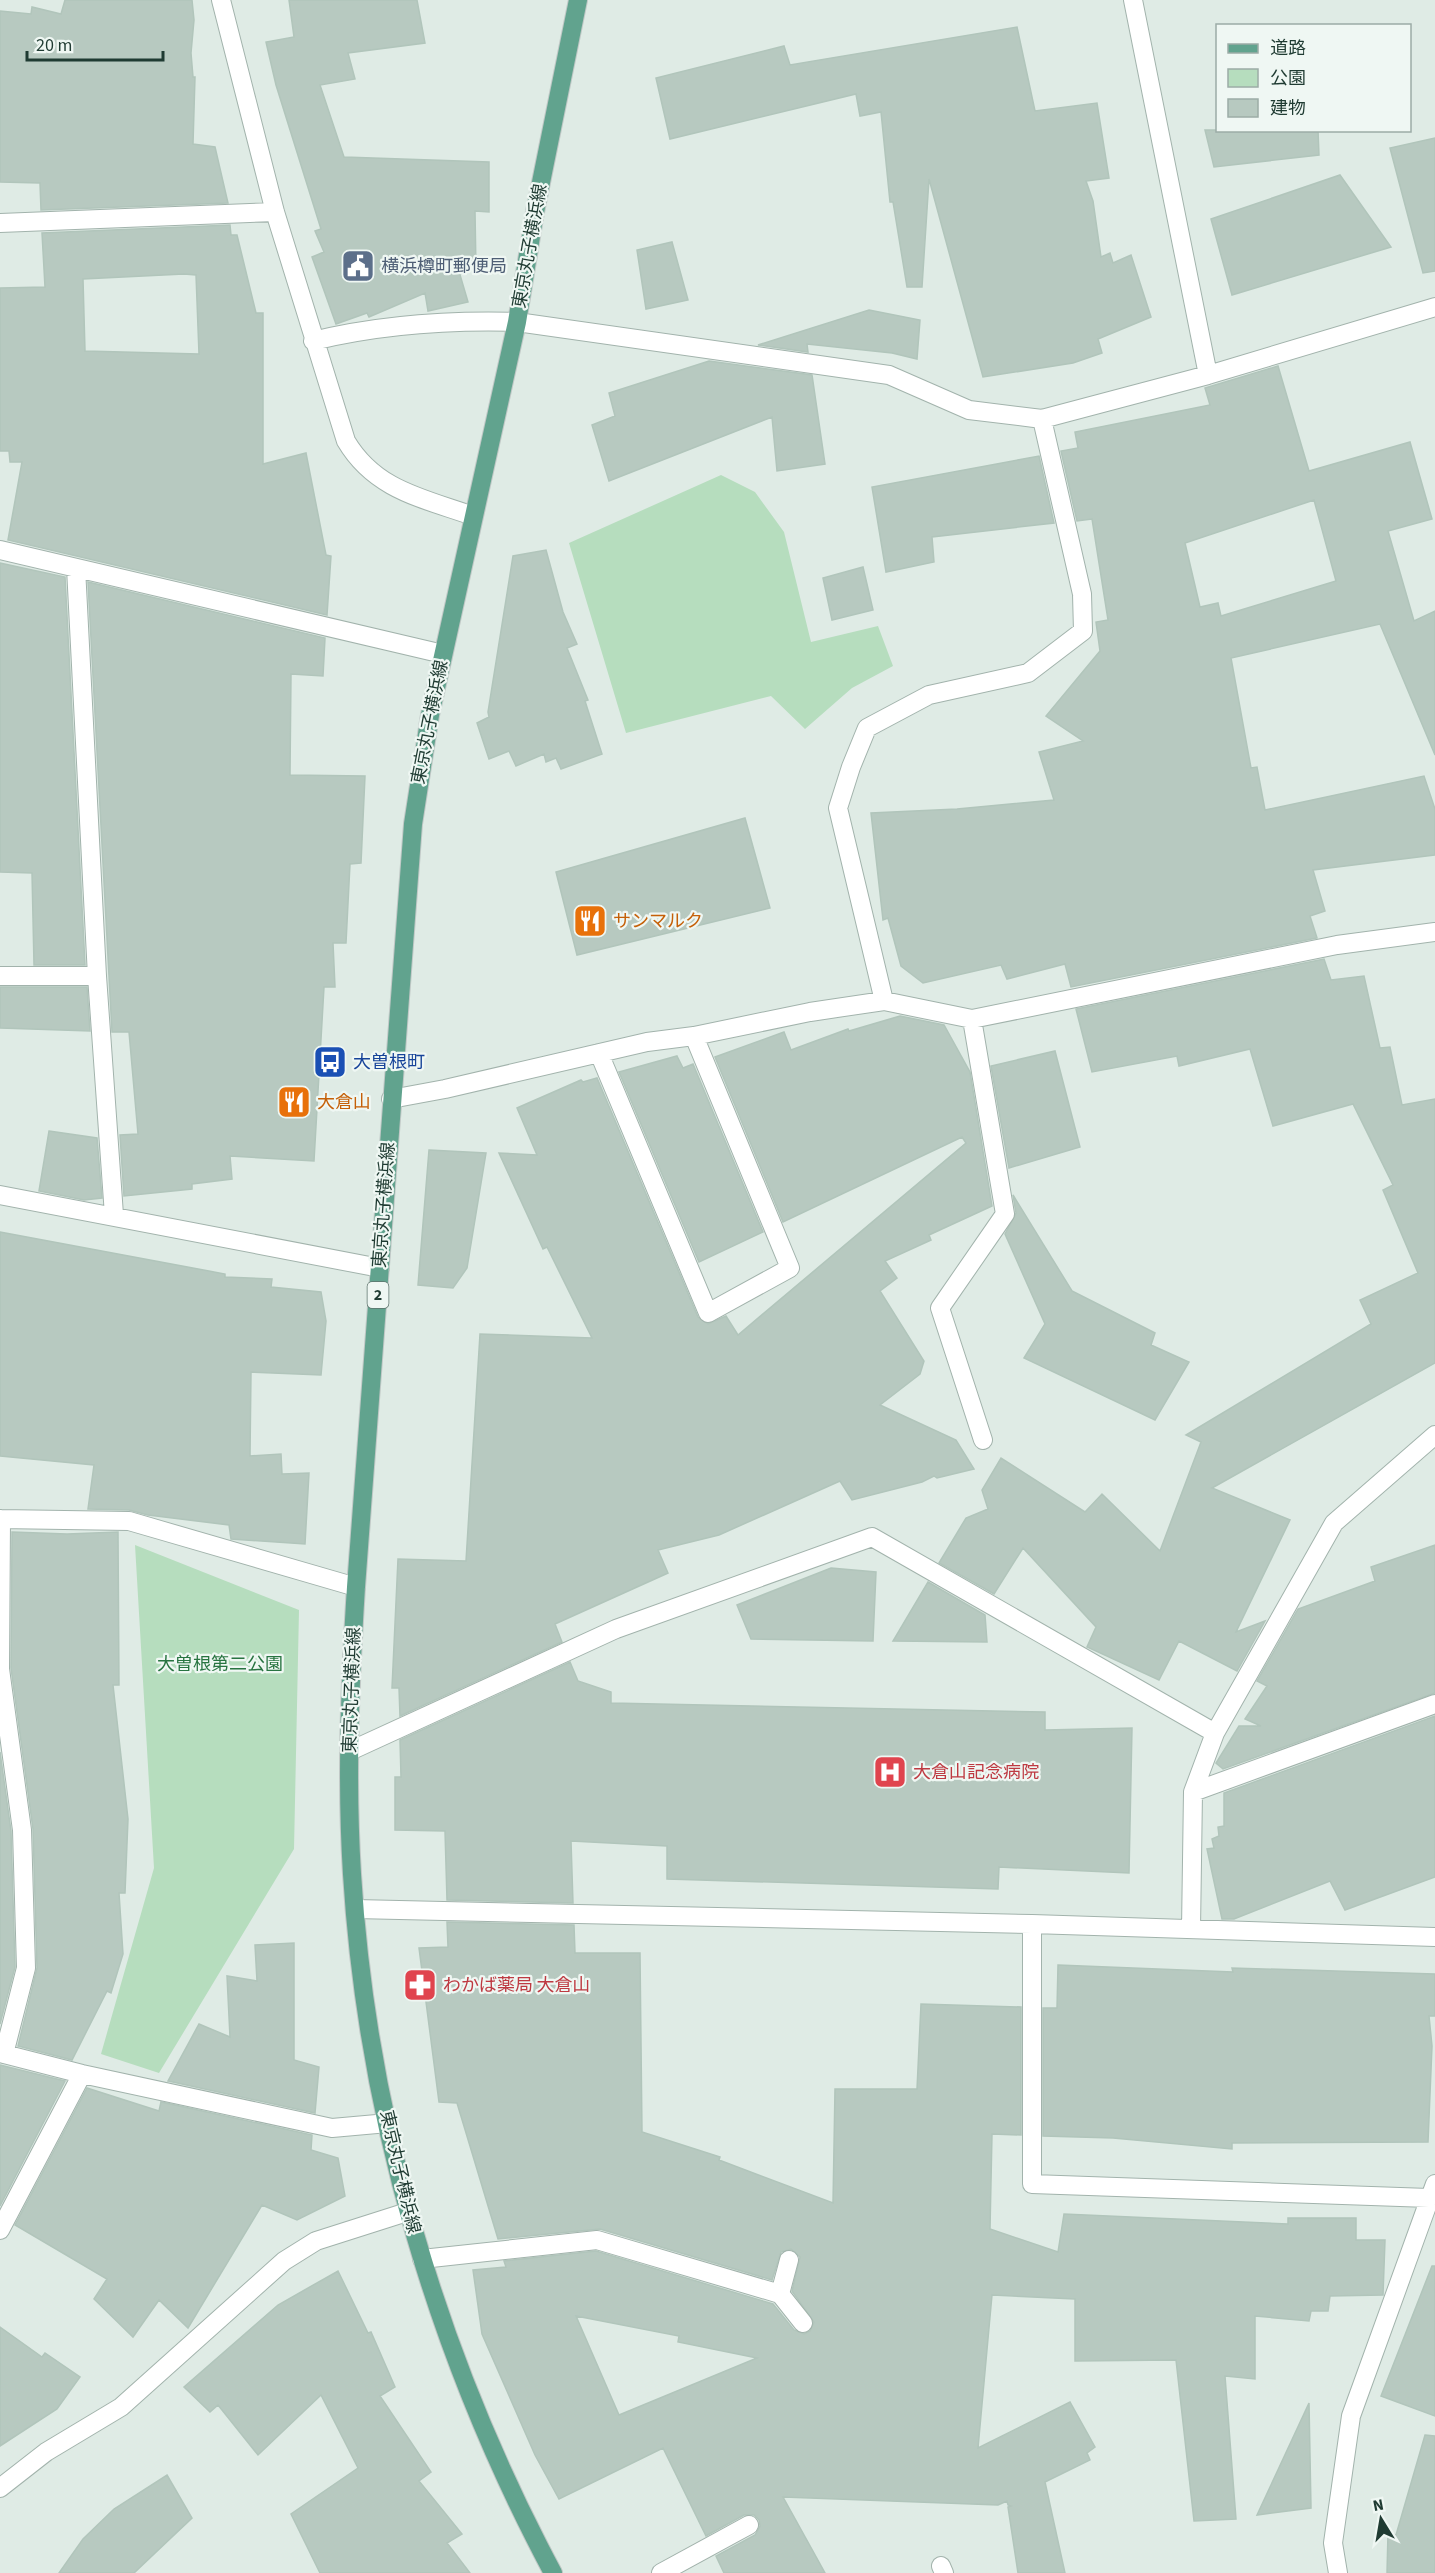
<svg xmlns="http://www.w3.org/2000/svg" width="1435" height="2573" font-family="'Source Sans 3','Noto Sans JP',sans-serif">
<style>
.green{fill:#b6ddbe}
.building{fill:#b7c9c0;stroke:#b1c5bb;stroke-width:1.5;fill-rule:evenodd}
.lines{fill:none;stroke-linecap:round;stroke-linejoin:round}
.minor-casing{stroke:#a2b3ac;stroke-width:20}
.major-casing{stroke:#c0c8c6;stroke-width:20}
.minor{stroke:#fff;stroke-width:18}
.major{stroke:#61a38e;stroke-width:18}
.labels{text-anchor:middle;dominant-baseline:central;stroke-width:4.5;stroke-linejoin:round;paint-order:stroke}
.shield{fill:#eff7f3;stroke:#5d736c;stroke-width:1.5}
.shield-label{font-size:16px;font-weight:bold;fill:#1f3b32}
.street-label{font-size:18px;fill:#1f3b32;stroke:#eff7f3}
.service-label{font-size:18px;fill:#4e5e75;stroke:#eff7f3;text-anchor:start}
.food-label{font-size:18px;fill:#c56008;stroke:#eff7f3;text-anchor:start}
.transit-label{font-size:18px;fill:#164399;stroke:#eff7f3;text-anchor:start}
.park-label{font-size:18px;fill:#287441;stroke:#eff7f3}
.health-label{font-size:18px;fill:#be3a42;stroke:#eff7f3;text-anchor:start}
</style>
<rect width="100%" height="100%" fill="#dfebe5"/>
<path class="green" d="M721 475 755 492 784 532 811 642 878 626 893 666 852 688 805 729 771 696 626 733 569 543Z
M135 1545 299 1610 294 1849 159 2073 101 2054 154 1868Z"/>
<path class="building" d="M65 0H192L194 20 191 53 193 77H195L193 144 215 147 228 203 41 210 40 183 0 182V11L31 14 32 7 61 14Z
M289 0H417L425 43 348 53 355 79 320 85 344 157 489 162V212L475 211 476 269 458 268 468 302 428 311 425 293 369 317 367 313 336 324 312 257 324 252 315 231 321 229 276 85 266 42 294 37Z
M1017 27 1035 111 1097 103 1109 178 1086 181 1093 201 1101 257 1110 253 1113 263 1131 255 1151 317 1098 339 1102 353 1073 363 983 377 929 179 922 287H907L893 202H890L881 112 860 116 856 94 670 139 656 78 784 46 790 65Z
M1205 130H1318L1319 155 1214 167Z
M1435 138V271L1423 273 1390 148Z
M1340 175 1391 247 1232 295 1211 219Z
M230 225 231 235H237L256 313H263V464L306 453 326 555 331 556 327 615 8 540 22 462H10L9 451H0V288L45 287 42 233ZM184 274 196 275 199 354 85 351 83 279Z
M672 242 688 300 646 309 637 250Z
M869 310 920 320 917 359 892 353 807 344 808 352 758 345Z
M709 361 812 375 825 464 777 471 772 417 609 481 592 425 615 416 609 393Z
M1278 366 1309 471 1410 442 1432 519 1388 531 1414 621 1435 611V755L1380 624 1231 658 1251 768 1257 767 1265 810 1424 776 1435 809V855L1313 870 1325 911 1310 916 1317 938 1071 987 1065 964 1007 979 1001 965 923 983 901 966 888 918 883 920 871 813 957 809 1054 800 1039 752 1083 741 1046 716 1100 651 1096 622 1108 620 1092 519 1077 521 1061 451 1078 448 1075 432 1210 405 1205 388ZM1314 500 1336 581 1221 616 1218 603 1200 607 1185 543Z
M1039 456 1054 523 932 537 934 562 886 572 872 487Z
M546 550 563 612 577 644 567 648 588 700 585 701 602 754 561 769 556 758 546 762 544 754 516 766 509 751 489 759 477 723 489 717 488 712 513 556Z
M0 563 65 577 85 965H34L32 873 0 872Z
M863 567 873 610 832 620 823 578Z
M88 582 325 638 323 676 291 674 290 775 365 776 361 863 350 864 346 943H333L335 987H324L314 1161 230 1156 232 1179 192 1184V1189L124 1196 120 1135 138 1134 129 1032H112Z
M745 818 770 908 577 955 556 872Z
M1324 959 1331 980 1364 976 1380 1048 1390 1047 1402 1105 1435 1099V1363L1212 1488 1290 1520 1236 1632 1265 1621 1237 1671 1179 1641 1159 1680 1087 1647 1096 1627 1023 1548 994 1594 939 1563 966 1518 988 1509 982 1490 1001 1458 1085 1512 1102 1494 1160 1551 1201 1442 1186 1435 1371 1324 1360 1300 1418 1273 1383 1190 1393 1185 1353 1104 1273 1126 1250 1049 1179 1066 1177 1056 1092 1072 1076 1009Z
M0 987H87L90 1031 0 1028Z
M900 1016 944 1025 970 1072 992 1206 929 1235 931 1240 885 1261 897 1278 880 1291 924 1361 920 1374 880 1405 956 1440 974 1469 937 1478 934 1476 922 1482 852 1500 840 1481 719 1535 658 1550 668 1573 555 1624 562 1642 400 1716 399 1688H392L398 1559 466 1561 480 1334 592 1338 547 1247 543 1249 499 1153 537 1155 517 1108 581 1080 583 1082 597 1078 698 1317 708 1324 726 1316 738 1335 966 1143 962 1137 783 1222 715 1057 784 1032 791 1050 848 1029 849 1031Z
M1055 1051 1080 1147 1009 1168 991 1066Z
M677 1056 683 1068 693 1064 763 1232 699 1262 619 1072Z
M49 1131 97 1138 102 1198 84 1200 39 1191Z
M429 1150 486 1153 467 1268 453 1288 418 1285Z
M1013 1195 1072 1291 1155 1333 1151 1345 1189 1362 1155 1420 1024 1358 1045 1324 1005 1234 1016 1213Z
M0 1232 225 1274V1277L272 1279 271 1287 321 1292 326 1321 321 1375 251 1372 250 1456 281 1454 282 1474 309 1473 305 1544 231 1539 229 1525 148 1515 129 1510 88 1509 94 1465 0 1456Z
M12 1532 67 1534 118 1532 119 1685H113L128 1819 125 1893H119L123 1954 111 1993 107 1991 72 2060 18 2046 37 1968 33 1829 11 1668Z
M1435 1545V1693L1223 1769 1216 1763 1239 1726H1261L1245 1719 1267 1686 1257 1681 1298 1609 1375 1581 1371 1567Z
M831 1568 876 1572 873 1641 751 1639 737 1605Z
M928 1582 985 1615 987 1642 893 1641Z
M570 1662 578 1681 611 1692V1703L1045 1712V1730L1132 1728 1129 1873 999 1867 998 1889 667 1879V1846L571 1841 573 1903 447 1900 445 1831 395 1830V1777H401L400 1740Z
M1435 1716V1877L1345 1910 1330 1881 1234 1919H1222L1207 1849 1214 1848 1212 1839 1219 1836 1218 1827 1224 1826V1793Z
M0 1752 11 1831 15 1967 0 2024Z
M447 1922 574 1925 575 1953H640L642 2132 720 2157 719 2160 833 2203 835 2089H917L921 2004 1021 2007V2135L992 2134 990 2229 1058 2252 1064 2214 1288 2224V2218H1356V2240H1385L1383 2295 1330 2296 1328 2311H1311L1309 2321 1255 2316V2379L1225 2376 1236 2519 1194 2521 1176 2360 1075 2361V2299L992 2295 978 2448 1070 2402 1095 2447 1087 2453 1090 2460 1045 2482 1065 2573H1018L1008 2507 1011 2506 1008 2505 1007 2501 998 2505 783 2497 825 2573H724L716 2556 755 2535 760 2526 759 2520 754 2515H744L706 2536 663 2448 559 2499 535 2455 482 2334 473 2270 506 2267 504 2261 596 2251 773 2304 794 2330 804 2334 810 2331 814 2322 792 2291 800 2257 791 2249 781 2252 772 2280 600 2229 498 2239 457 2103 439 2102 419 1948 448 1947ZM576 2316 679 2336 678 2342 757 2358 619 2415Z
M294 1943V2060L319 2067 315 2113 168 2081 199 2024 230 2037 227 1976 257 1981 255 1945Z
M1058 1965 1233 1972 1232 1968 1435 1974V2016H1429L1432 2046 1428 2142 1232 2143V2149L1113 2138 1043 2136V2008H1057Z
M0 2065 65 2081 0 2206Z
M87 2088 159 2111 161 2102 312 2135 311 2150 338 2158 345 2196 297 2220 262 2205 188 2328 159 2300 133 2337 94 2299 107 2279 15 2225Z
M1432 2266H1435V2416L1381 2396Z
M338 2271 368 2333 371 2332 395 2387 380 2396 431 2472 419 2481 462 2534 447 2543 470 2573H320L291 2514 358 2468 321 2395 258 2455 218 2405 210 2412 184 2387 278 2305Z
M0 2327 42 2357 45 2353 80 2377 57 2409 0 2446Z
M1309 2403 1311 2508 1257 2515Z
M1425 2435 1435 2436V2573H1387L1388 2533 1396 2535Z
M167 2475 192 2518 134 2573H59L83 2539 114 2509Z"/>
<g class="lines">
<g class="minor-casing">
<path id="minor" d="M221 0 275 212 346 441C375 490 422 498 473 516
M1133 0 1208 375
M0 223 275 212
M313 341C379 325 449 320 517 322L889 375 969 410 1042 419 1208 375 1435 307
M0 550 443 654
M76 568 97 976 114 1215
M0 976H97
M884 1001 838 808 851 767 867 728 929 695 1028 673 1083 631 1082 594 1042 419
M972 1019 1005 1214 940 1308 983 1440
M599 1053 708 1313 790 1268 694 1036
M391 1099 445 1089 647 1042 694 1036 810 1012 884 1001 972 1019 1337 945 1435 932
M0 1195 380 1268
M0 1519 129 1521 356 1587
M1 1519 0 1669 22 1830 26 1968 4 2054
M350 1751 616 1629 872 1537 1215 1733
M1193 1792 1435 1704
M355 1909 1032 1924 1435 1937
M1032 1924V2184L1429 2198
M1191 1929 1193 1792 1215 1733 1334 1523 1435 1435
M0 2053 82 2074 332 2128 388 2123
M0 2230 82 2074
M422 2259 597 2240 780 2294 803 2323
M780 2294 789 2260
M0 2488 46 2452 121 2407 284 2261 316 2241 407 2212
M941 2566 944 2573
M661 2573 749 2525
M1338 2573 1333 2543 1351 2416 1435 2184"/>
</g>
<g class="major-casing">
<path id="major" d="M553 2573C438 2358 367 2118 352 1874 346 1778 350 1682 356 1587L413 824 430 715 517 322 535 212 578 0"/>
</g>
<use href="#minor" class="minor"/>
<use href="#major" class="major"/>
</g>
<defs>
<g id="civic-square" transform="scale(1.725)"><rect x="-9" y="-9" width="18" height="18" rx="4" fill="#5c6f8a" stroke="#eff7f3"/><path d="M-.6-6.5H3V-4.5H.6V-3L4-1V1h2V6H-6V1h2V-1L-.6-3ZM-1.2 2.5V6h2.4V2.5Z" fill="#fff"/></g>
<g id="restaurant-square" transform="scale(1.725)"><rect x="-9" y="-9" width="18" height="18" rx="4" fill="#e8710a" stroke="#eff7f3"/><path d="M-5-6h1v4h1v-4h1v4h1v-4h1v5L-1.5 .5V6h-2V.5L-5-1ZM5-6V6H3V1.5H1.5Q1.5-4 5-6Z" fill="#fff"/></g>
<g id="bus-square" transform="scale(1.725)"><rect x="-9" y="-9" width="18" height="18" rx="4" fill="#1a4fb4" stroke="#eff7f3"/><path d="M-5-6H5V4H4V6H2V4H-2V6H-4V4H-5ZM-3.5-4V0h7V-4ZM-3.5 1.2v1.5H-2V1.2ZM2 1.2v1.5H3.5V1.2Z" fill="#fff"/></g>
<g id="hospital-square" transform="scale(1.725)"><rect x="-9" y="-9" width="18" height="18" rx="4" fill="#e0444e" stroke="#eff7f3"/><path d="M-5-5h3v3.5h4V-5h3V5h-3V1.5h-4V5h-3Z" fill="#fff"/></g>
<g id="pharmacy-square" transform="scale(1.725)"><rect x="-9" y="-9" width="18" height="18" rx="4" fill="#e0444e" stroke="#eff7f3"/><path d="M-2-6h4v4h4v4h-4v4h-4v-4h-4v-4h4Z" fill="#fff"/></g>
</defs>
<g fill-rule="evenodd">
<use href="#civic-square" x="358" y="266"/>
<use href="#restaurant-square" x="590" y="921"/>
<use href="#bus-square" x="330" y="1062"/>
<use href="#restaurant-square" x="294" y="1102"/>
<use href="#hospital-square" x="890" y="1772"/>
<use href="#pharmacy-square" x="420" y="1985"/>
</g>
<g class="labels">
<rect class="shield" x="367.5" y="1282" width="21" height="26" rx="4.5"/>
<g class="shield-label">
<text x="378" y="1295">2</text>
</g>
<g class="street-label">
<text transform="translate(530 246) rotate(-80)">東京丸子横浜線</text>
<text transform="translate(430 722) rotate(-79)">東京丸子横浜線</text>
<text transform="translate(384 1205) rotate(-86)">東京丸子横浜線</text>
<text transform="translate(352 1690) rotate(-88)">東京丸子横浜線</text>
<text transform="translate(400 2172) rotate(77)">東京丸子横浜線</text>
</g>
<g class="service-label">
<text x="381" y="266">横浜樽町郵便局</text>
</g>
<g class="food-label">
<text x="613" y="921">サンマルク</text>
<text x="317" y="1102">大倉山</text>
</g>
<g class="transit-label">
<text x="353" y="1062">大曽根町</text>
</g>
<g class="park-label">
<text x="220" y="1664">大曽根第二公園</text>
</g>
<g class="health-label">
<text x="913" y="1772">大倉山記念病院</text>
<text x="443" y="1985">わかば薬局 大倉山</text>
</g>
</g>
<rect x="1216" y="24" width="195" height="108" fill="#eff7f3" stroke="#9caca6" stroke-width="1.5"/>
<rect x="1228" y="44" width="30" height="9" fill="#61a38e" stroke="#9caca6" stroke-width="1.5"/>
<text x="1270" y="54" font-size="18" fill="#1f3b32">道路</text>
<rect x="1228" y="69" width="30" height="18" fill="#b6ddbe" stroke="#9caca6" stroke-width="1.5"/>
<text x="1270" y="84" font-size="18" fill="#1f3b32">公園</text>
<rect x="1228" y="99" width="30" height="18" fill="#b7c9c0" stroke="#9caca6" stroke-width="1.5"/>
<text x="1270" y="114" font-size="18" fill="#1f3b32">建物</text>
<g transform="translate(1381 2519) rotate(349)" stroke="#eff7f3" stroke-width="4.5" paint-order="stroke">
<path d="M0-4.5L10 22L0 15L-10 22Z" fill="#1f3b32"/>
<text y="-9" font-size="16" font-weight="bold" text-anchor="middle" fill="#1f3b32">N</text>
</g>
<path d="M27 51v9h136v-9" fill="none" stroke="#1f3b32" stroke-width="3"/>
<text x="36" y="51" font-size="18" fill="#1f3b32" stroke="#eff7f3" stroke-width="4.5" paint-order="stroke">20 m</text>
</svg>
